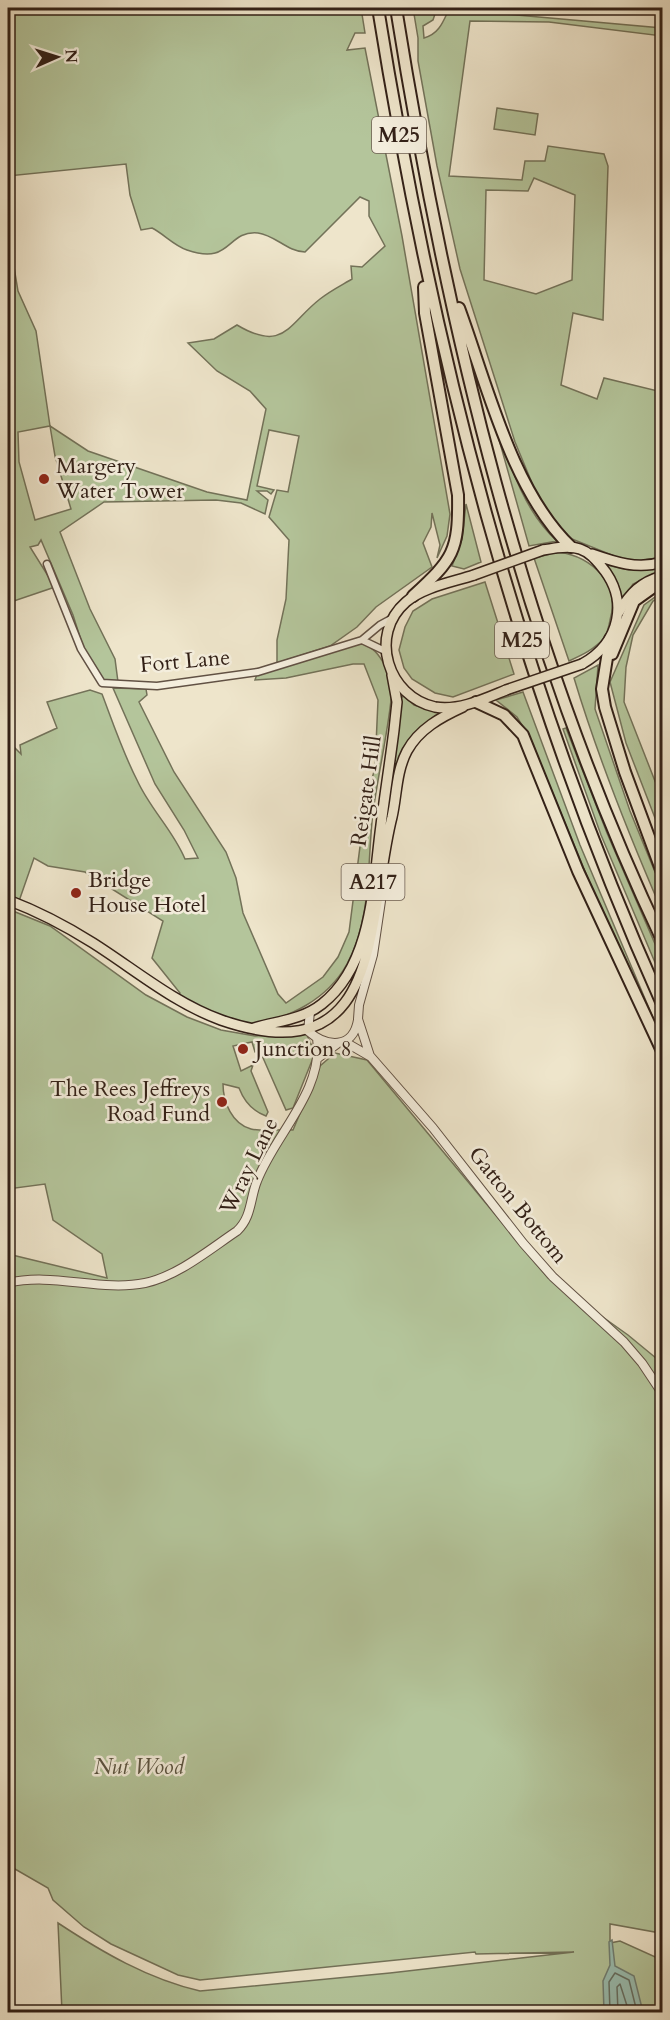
<svg xmlns="http://www.w3.org/2000/svg" width="670" height="2020" font-family="Cardo,serif">
<style>
.green{fill:#b4c59b;stroke:#737259;stroke-width:1.5;fill-rule:evenodd}
.water{fill:#9abfb2;stroke:#707f74;stroke-width:1.5}
.lines{fill:none;stroke-linecap:round;stroke-linejoin:round}
.shore{stroke:#667064;stroke-width:1.5}
.minor-casing{stroke:#615144;stroke-width:9}
.tertiary-casing{stroke:#615144;stroke-width:10}
.primary-casing{stroke:#322017;stroke-width:12}
.trunk-casing{stroke:#322017;stroke-width:12}
.motorway-casing{stroke:#322017;stroke-width:14}
.minor{stroke:#f4eedd;stroke-width:6}
.tertiary{stroke:#f4eedd;stroke-width:8}
.primary{stroke:#eee5cb;stroke-width:9}
.trunk{stroke:#eee5cb;stroke-width:9}
.motorway{stroke:#eee5cb;stroke-width:10}
.trunk-bridge-casing{stroke:#322017;stroke-width:12;stroke-linecap:butt}
.trunk-bridge{stroke:#eee5cb;stroke-width:9}
.poi-dot{fill:#8f2418;stroke:#f4eedd;stroke-width:2}
.labels{text-anchor:middle;dominant-baseline:central;stroke-width:5;stroke-linejoin:round;paint-order:stroke}
.shield{fill:#f4eedd;stroke:#6c5e52;stroke-width:1.5}
.shield-label{font-size:21px;font-weight:bold;fill:#322017}
.poi-label{font-size:22px;fill:#322017;stroke:#f4eedd;text-anchor:start}
.street-label{font-size:22px;fill:#322017;stroke:#f4eedd}
.park-label{font-size:22px;font-style:italic;fill:#59523f;stroke:#f4eedd}
</style>
<rect width="100%" height="100%" fill="#eee5cb"/>
<filter id="stains"><feTurbulence type="fractalNoise" baseFrequency=".00333" numOctaves="4"/><feColorMatrix values="0 0 0 0 .2 0 0 0 0 .09 0 0 0 0 .02 0 0 0 .5 -.17"/></filter>
<radialGradient id="worn" r=".72"><stop offset=".6" stop-color="#630" stop-opacity="0"/><stop offset="1" stop-color="#630" stop-opacity=".3"/></radialGradient>
<path class="green" d="M8 8H361L365 33H355L347 50 365 48 402 236 450 514 447 536 437 558 440 545 432 513 431 527 423 543 432 567 376 607 357 627 330 646 277 663V640L286 599 289 540 269 517 277 490 288 492 299 436 269 430 257 486 274 490 271 494 267 491H257L268 500 265 514 241 503 216 500 104 502 60 532 90 609 115 659 118 682 104 681 85 653 73 615 41 540 38 545 30 547 55 587 8 603V231L18 291 36 331 50 426 88 451 207 492 247 500 266 409 250 391 217 371 188 343 214 339 237 325C284 353 288 324 320 299 330 291 342 285 352 279L351 266 362 267 385 246 369 216V201L360 197 305 252C288 252 275 235 258 233 226 230 232 266 187 250 173 245 164 234 152 228L141 230 130 195 126 164 8 176ZM50 426 55 456 71 509 35 520 19 462 18 432Z
M413 8H437L433 20 423 26 424 38C439 34 443 22 449 9L662 28V36L549 22 470 21 449 176 522 180 525 161H545L548 146 604 154 608 166 603 320 573 313 561 385 597 399 604 378 662 392V557L638 561 619 558 572 539 558 526 537 495 515 442 460 269 437 166 418 61V38ZM534 178 575 195 572 280 536 294 484 280 486 190 528 191Z
M497 108 538 114 535 135 494 129Z
M489 404C506 450 519 507 557 541L529 546Z
M466 504 481 562 464 569 452 566 462 539Z
M559 552C592 557 621 584 610 620 609 626 607 633 604 638 595 649 582 655 569 661L534 558Z
M607 565 629 570 662 567V570L633 584 622 600 619 587Z
M485 582 514 674 453 697 435 693 412 679 404 668 399 650 405 627 413 611 432 599Z
M662 592V597L653 601 633 635 626 667 624 702 662 799V836L626 743 610 682 644 605Z
M362 643C382 650 394 679 391 700 387 737 378 775 373 812 367 863 372 918 347 964 326 1002 290 1015 251 1029L177 998 180 993 152 958 163 921 85 872 48 866 34 858 18 904 8 900V741L21 754 20 745 57 728 47 702 90 690 102 694C113 723 123 753 137 780 150 809 173 830 185 859L198 858 184 830 155 784 113 688 146 689 147 695 139 702 174 772 226 852 236 878 243 913 278 994 286 1003 323 977 338 957 349 932 366 800 375 768 378 700 364 664H353L286 678 255 680 257 674Z
M598 665 595 709 630 811 662 889V911C629 835 598 758 574 678Z
M523 692 580 845 662 1039 596 898 530 738 517 717 496 700Z
M404 696 414 705 441 713C415 730 405 740 395 769H392L401 698Z
M566 728 607 833 662 960V979L601 835 563 729Z
M8 909 50 926 146 995 187 1017 221 1030 255 1036 306 1033 315 1053 293 1108 286 1110 260 1051 255 1052 252 1042 233 1046 241 1071 253 1065 251 1071 268 1112 266 1116C252 1111 244 1101 239 1088L223 1084C223 1102 232 1124 251 1129 262 1132 280 1129 293 1130L320 1066 335 1053 367 1060 548 1278 628 1335 662 1363V1378L654 1386 662 1399V1938L660 1933 610 1924V1943L620 1941 662 1960V2012H62L58 1923C102 1952 148 1979 200 1991L390 1973 574 1952 476 1954 475 1952 200 1980 178 1975 111 1944 84 1927 53 1900 48 1888 8 1865V1254L107 1278 102 1254 53 1220 45 1184 8 1189Z"/>
<path class="water" d="M612 1940 615 1966 634 1976 643 2012H604L603 1981 610 1965 609 1942Z"/>
<g class="lines">
<path class="shore" d="M610 2012 609 1982 615 1973 629 1980 637 2012
M618 2012 617 1987 620 1984 629 2012"/>
<g class="minor-casing">
<path id="minor" d="M47 564 81 649 102 683 157 686 258 672 362 640 380 625 393 618
M362 640 385 651"/>
</g>
<g class="tertiary-casing">
<path id="tertiary" d="M310 1012 308 1031C326 1047 353 1050 358 1020
M345 1042 371 1057 433 1128 523 1243 553 1277 624 1342 642 1363 662 1393
M370 1056 358 1019 359 1005 373 955 381 901
M318 1058 337 1044
M8 1283C53 1272 100 1292 145 1283 178 1276 210 1249 237 1231 252 1217 250 1198 257 1181 275 1134 324 1091 317 1038"/>
</g>
<g class="primary-casing">
<path id="primary" d="M8 900C37 911 66 926 93 943 134 969 174 1003 221 1020 386 1077 366 919 392 817 397 795 396 772 407 751 419 729 441 717 463 707
M254 1028C277 1021 302 1020 322 1004 373 964 373 884 381 825 385 793 390 762 394 730L397 702 392 675"/>
</g>
<g class="trunk-casing">
<path id="trunk" d="M543 550C554 548 569 545 580 549 589 552 595 559 601 566 630 600 620 643 582 664
M592 554C615 562 638 570 662 562
M474 575C453 582 423 587 406 602 368 635 388 697 435 707 459 711 484 699 506 690
M619 612C630 593 641 582 662 576"/>
</g>
<g class="motorway-casing">
<path id="motorway" d="M378 8C434 356 517 681 662 1004
M396 8C447 327 523 647 662 940
M459 308C487 384 512 491 571 547
M413 596C453 559 459 552 458 495L425 313 424 287
M610 639 602 689 605 707 625 772 662 872
M612 654 634 601 662 581
M476 702 504 715 523 735 578 871 662 1051"/>
</g>
<use href="#minor" class="minor"/>
<use href="#tertiary" class="tertiary"/>
<use href="#primary" class="primary"/>
<use href="#trunk" class="trunk"/>
<use href="#motorway" class="motorway"/>
<g class="trunk-bridge-casing">
<path id="trunk-bridge" d="M474 575 543 550
M506 690 582 664"/>
</g>
<use href="#trunk-bridge" class="trunk-bridge"/>
</g>
<g class="poi-dot">
<circle cx="44" cy="479" r="6"/>
<circle cx="76" cy="893" r="6"/>
<circle cx="243" cy="1049" r="6"/>
<circle cx="222" cy="1102" r="6"/>
</g>
<g class="labels">
<g class="shield">
<rect x="372" y="117" width="54" height="36" rx="4.5"/>
<rect x="495" y="622" width="54" height="36" rx="4.5"/>
<rect x="341.5" y="864" width="63" height="36" rx="4.5"/>
</g>
<g class="shield-label">
<text x="399" y="135">M25</text>
<text x="522" y="640">M25</text>
<text x="373" y="882">A217</text>
</g>
<g class="poi-label">
<text x="56" y="466">Margery<tspan x="56" dy="25">Water Tower</tspan></text>
<text x="88" y="880">Bridge<tspan x="88" dy="25">House Hotel</tspan></text>
<text x="255" y="1049">Junction 8</text>
<text x="210" y="1089" text-anchor="end">The Rees Jeffreys<tspan x="210" dy="25">Road Fund</tspan></text>
</g>
<g class="street-label">
<text transform="translate(185 661) rotate(-5)">Fort Lane</text>
<text transform="translate(366 791) rotate(-82)">Reigate Hill</text>
<text transform="translate(249 1166) rotate(-64)">Wray Lane</text>
<text transform="translate(518 1205) rotate(51)">Gatton Bottom</text>
</g>
<g class="park-label">
<text x="139" y="1767">Nut Wood</text>
</g>
</g>
<rect width="670" height="2020" fill="none" stroke="#eee5cb" stroke-width="30"/>
<rect x="9" y="9" width="652" height="2002" fill="none" stroke="#322017" stroke-width="3"/>
<rect x="15" y="15" width="640" height="1990" fill="none" stroke="#322017" stroke-width="1.5"/>
<g transform="translate(57 57) rotate(87)" stroke="#f4eedd" stroke-width="4.5" paint-order="stroke">
<path d="M0-4.5L10 22L0 15L-10 22Z" fill="#322017"/>
<text y="-9" font-size="16" font-weight="bold" text-anchor="middle" fill="#322017">N</text>
</g>
<rect width="100%" height="100%" filter="url(#stains)"/>
<rect width="100%" height="100%" fill="url(#worn)"/>
</svg>
